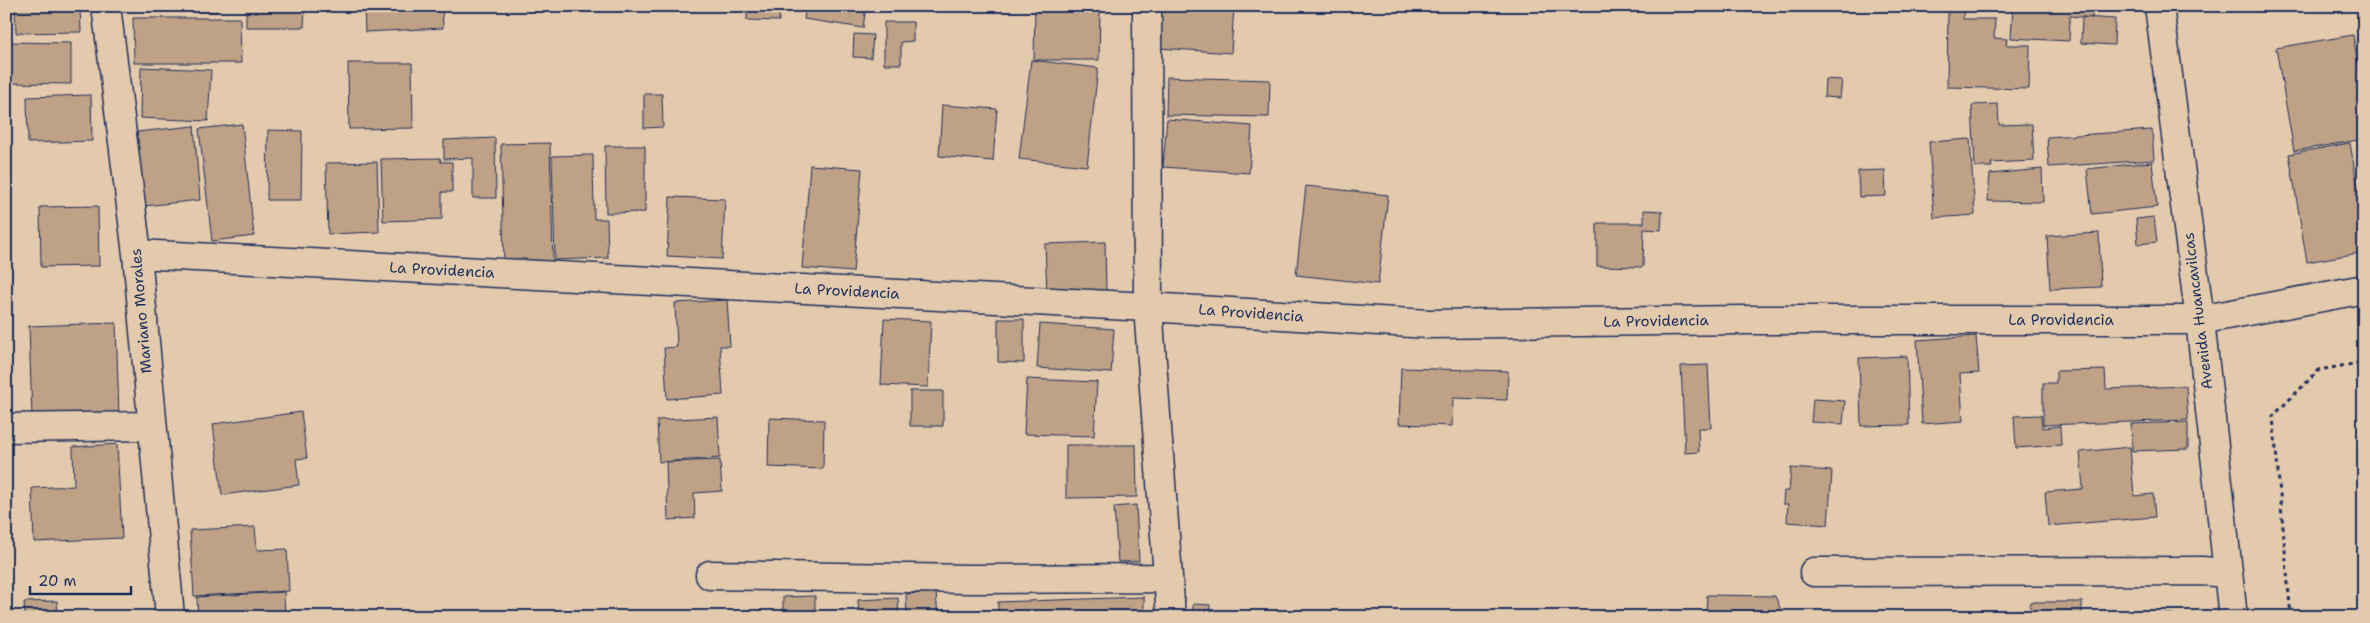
<svg xmlns="http://www.w3.org/2000/svg" width="2370" height="623" font-family="'Shantell Sans',sans-serif">
<style>
.building{fill:#bfa286;stroke:#1b2f5e}
.lines{fill:none;stroke-linecap:round;stroke-linejoin:round}
.minor-casing{stroke:#1b2f5e;stroke-width:31}
.tertiary-casing{stroke:#1b2f5e;stroke-width:31}
.path{stroke:#1b2f5e;stroke-width:3;stroke-dasharray:4 4;stroke-linecap:butt}
.minor{stroke:#e4caac;stroke-width:28}
.tertiary{stroke:#e4caac;stroke-width:28}
.labels{text-anchor:middle;dominant-baseline:central;stroke-width:5;stroke-linejoin:round;paint-order:stroke}
.street-label{font-size:15px;fill:#1b2f5e;stroke:#e4caac}
</style>
<rect width="100%" height="100%" fill="#e4caac"/>
<filter id="ink" filterUnits="userSpaceOnUse"><feTurbulence type="fractalNoise" baseFrequency=".02" numOctaves="2"/><feDisplacementMap in="SourceGraphic" scale="10" xChannelSelector="R" yChannelSelector="G"/><feConvolveMatrix kernelMatrix="1 2 1 2 8 2 1 2 1" color-interpolation-filters="sRGB"/></filter>
<g filter="url(#ink)">
<path class="building" d="M15 6H80L81 32 16 33Z
M125 6H217L216 12Z
M246 6H305L304 27H246Z
M364 6H442L443 28 365 32Z
M747 6H779V21L747 20Z
M806 6H866L863 28 804 19Z
M1035 6H1100L1099 60H1034Z
M1162 6H1234L1231 53 1159 48Z
M2013 6H2093L2092 18 2070 16 2069 41 2011 38Z
M1948 9H1963V19H1995L1994 38 2007 39 2006 45H2030L2029 89 1947 87Z
M2082 17 2115 19 2114 45 2081 43Z
M133 18H240L241 63H134Z
M884 22H913V41L901 42V64H884Z
M854 34 873 35 871 58 853 57Z
M2353 35 2364 97V139L2294 151 2276 48Z
M6 42 71 43V84L6 83Z
M1031 60 1098 68 1087 166 1019 159Z
M348 63H412L413 128 349 129Z
M141 67 211 70 208 121 140 118Z
M1167 77 1270 80 1269 117 1166 115Z
M1825 79 1842 80 1840 98 1824 97Z
M644 94H662L663 127 644 128Z
M91 95 92 141 28 143 27 97Z
M1998 104 1999 125 2032 124 2034 161 1991 163 1992 167H1975L1972 105Z
M942 105 997 109 993 161 939 156Z
M1167 119 1252 126 1249 173 1163 167Z
M242 124 254 236 212 241 199 129Z
M194 126 200 200 144 206 137 132Z
M268 130 302 131 301 200H267Z
M2152 130 2154 160 2049 167 2047 137Z
M495 138 496 198H473V158L444 159V140Z
M1970 139 1975 215 1934 218 1929 142Z
M2364 142V165L2361 166 2358 143Z
M550 143 553 261 504 263 501 144Z
M2350 143 2364 225V252L2307 262 2289 154Z
M605 146H645V212L606 213Z
M593 155 594 219H607L608 258 555 260 552 156Z
M440 158 441 162H452V192H442V219L383 221 381 159Z
M377 162 379 232 328 234 326 163Z
M2152 162 2157 207 2092 214 2087 169Z
M810 165 862 169 853 272 802 268Z
M2042 169 2043 202 1988 201 1990 174Z
M1885 170 1886 196 1859 197 1858 171Z
M1306 186 1388 195 1378 284 1296 275Z
M670 197 725 199 722 259 667 256Z
M98 206 99 266 41 267 40 207Z
M1644 210 1662 211 1661 230 1644 229 1643 267 1597 266V223H1644Z
M2154 217 2157 242 2138 244 2136 219Z
M2099 233 2101 287 2050 289 2047 236Z
M1105 242 1106 291 1047 293 1045 244Z
M727 300 730 346H720L723 395 667 399 664 348 677 347 675 303Z
M884 319 931 321 928 387 881 385Z
M998 319H1024V363L998 362Z
M116 323 119 415 32 418 29 326Z
M1040 324 1114 329 1111 373 1037 368Z
M1976 336 1979 373 1960 374 1963 421 1922 424 1917 340Z
M1907 356 1909 425 1861 426 1859 358Z
M1708 365 1711 428H1698L1699 452 1685 453 1681 366Z
M1401 368 1508 371 1507 400 1453 398 1452 426 1399 424Z
M2105 370 2106 389 2186 386 2188 420 2043 425V383H2056V371Z
M1027 379 1097 382 1094 436 1024 434Z
M910 391H943V426H910Z
M1813 399 1845 401 1843 424 1811 422Z
M301 412 307 458 296 459 299 485 222 495 213 424Z
M2041 415 2042 428 2060 426 2061 445 2016 448 2014 416Z
M718 417 720 458 659 462 657 420Z
M769 418 824 420 823 469 768 467Z
M2188 422V449L2132 451 2131 424Z
M117 444 122 538 34 542 32 488 74 486 73 447Z
M1066 445H1136L1137 497 1066 498Z
M2130 447 2134 496 2153 494 2155 517 2048 526 2045 492 2083 489 2080 452Z
M720 460 722 491 694 493 695 518 668 520 666 462Z
M1791 468 1832 471 1828 525 1787 522 1788 504H1783L1784 491H1789Z
M1136 505 1139 561 1118 562 1114 507Z
M255 527 257 550 287 549 289 591 194 596 190 530Z
M284 592 285 617H198L197 597Z
M936 592 938 617H907L906 594Z
M1707 595 1775 596 1784 617H1706Z
M815 596V614H783V597Z
M1144 597V617H998V602Z
M898 598 899 617H859L858 600Z
M57 601 58 617H25L24 602Z
M2030 602H2082V617H2030Z
M1193 604 1210 605 1209 617H1193Z
M2119 612 2174 614V617H2119Z
M847 613V617H805Z"/>
<g class="lines">
<g class="minor-casing">
<path id="minor" d="M106 6 137 254 170 617
M1147 6 1148 307 1171 617
M137 254 1148 307 1428 324 1745 320H2200L2364 289
M6 428 151 426
M1814 572 2202 571 2228 573
M710 575 973 579 1168 578"/>
</g>
<g class="tertiary-casing">
<path id="tertiary" d="M2159 6 2200 320 2233 617"/>
</g>
<path class="path" d="M2291 617 2273 416 2319 370 2364 362"/>
<use href="#minor" class="minor"/>
<use href="#tertiary" class="tertiary"/>
</g>
</g>
<g class="labels">
<g class="street-label">
<text transform="translate(442 270) rotate(3)">La Providencia</text>
<text transform="translate(847 291) rotate(3)">La Providencia</text>
<text transform="translate(141 311) rotate(-95)">Mariano Morales</text>
<text transform="translate(2198 311) rotate(-97)">Avenida Huancavilcas</text>
<text transform="translate(1251 313) rotate(4)">La Providencia</text>
<text x="2061" y="320">La Providencia</text>
<text transform="translate(1656 321) rotate(-1)">La Providencia</text>
</g>
</g>
<rect width="2370" height="623" fill="none" stroke="#e4caac" stroke-width="25"/>
<rect x="12" y="12" width="2345" height="598" fill="none" stroke="#1b2f5e" stroke-width="2" filter="url(#ink)"/>
<path d="M30 586v8h101v-8" fill="none" stroke="#1b2f5e" stroke-width="2.5"/>
<text x="38" y="586" font-size="15" fill="#1b2f5e" stroke="#e4caac" stroke-width="4" paint-order="stroke">20 m</text>
</svg>
